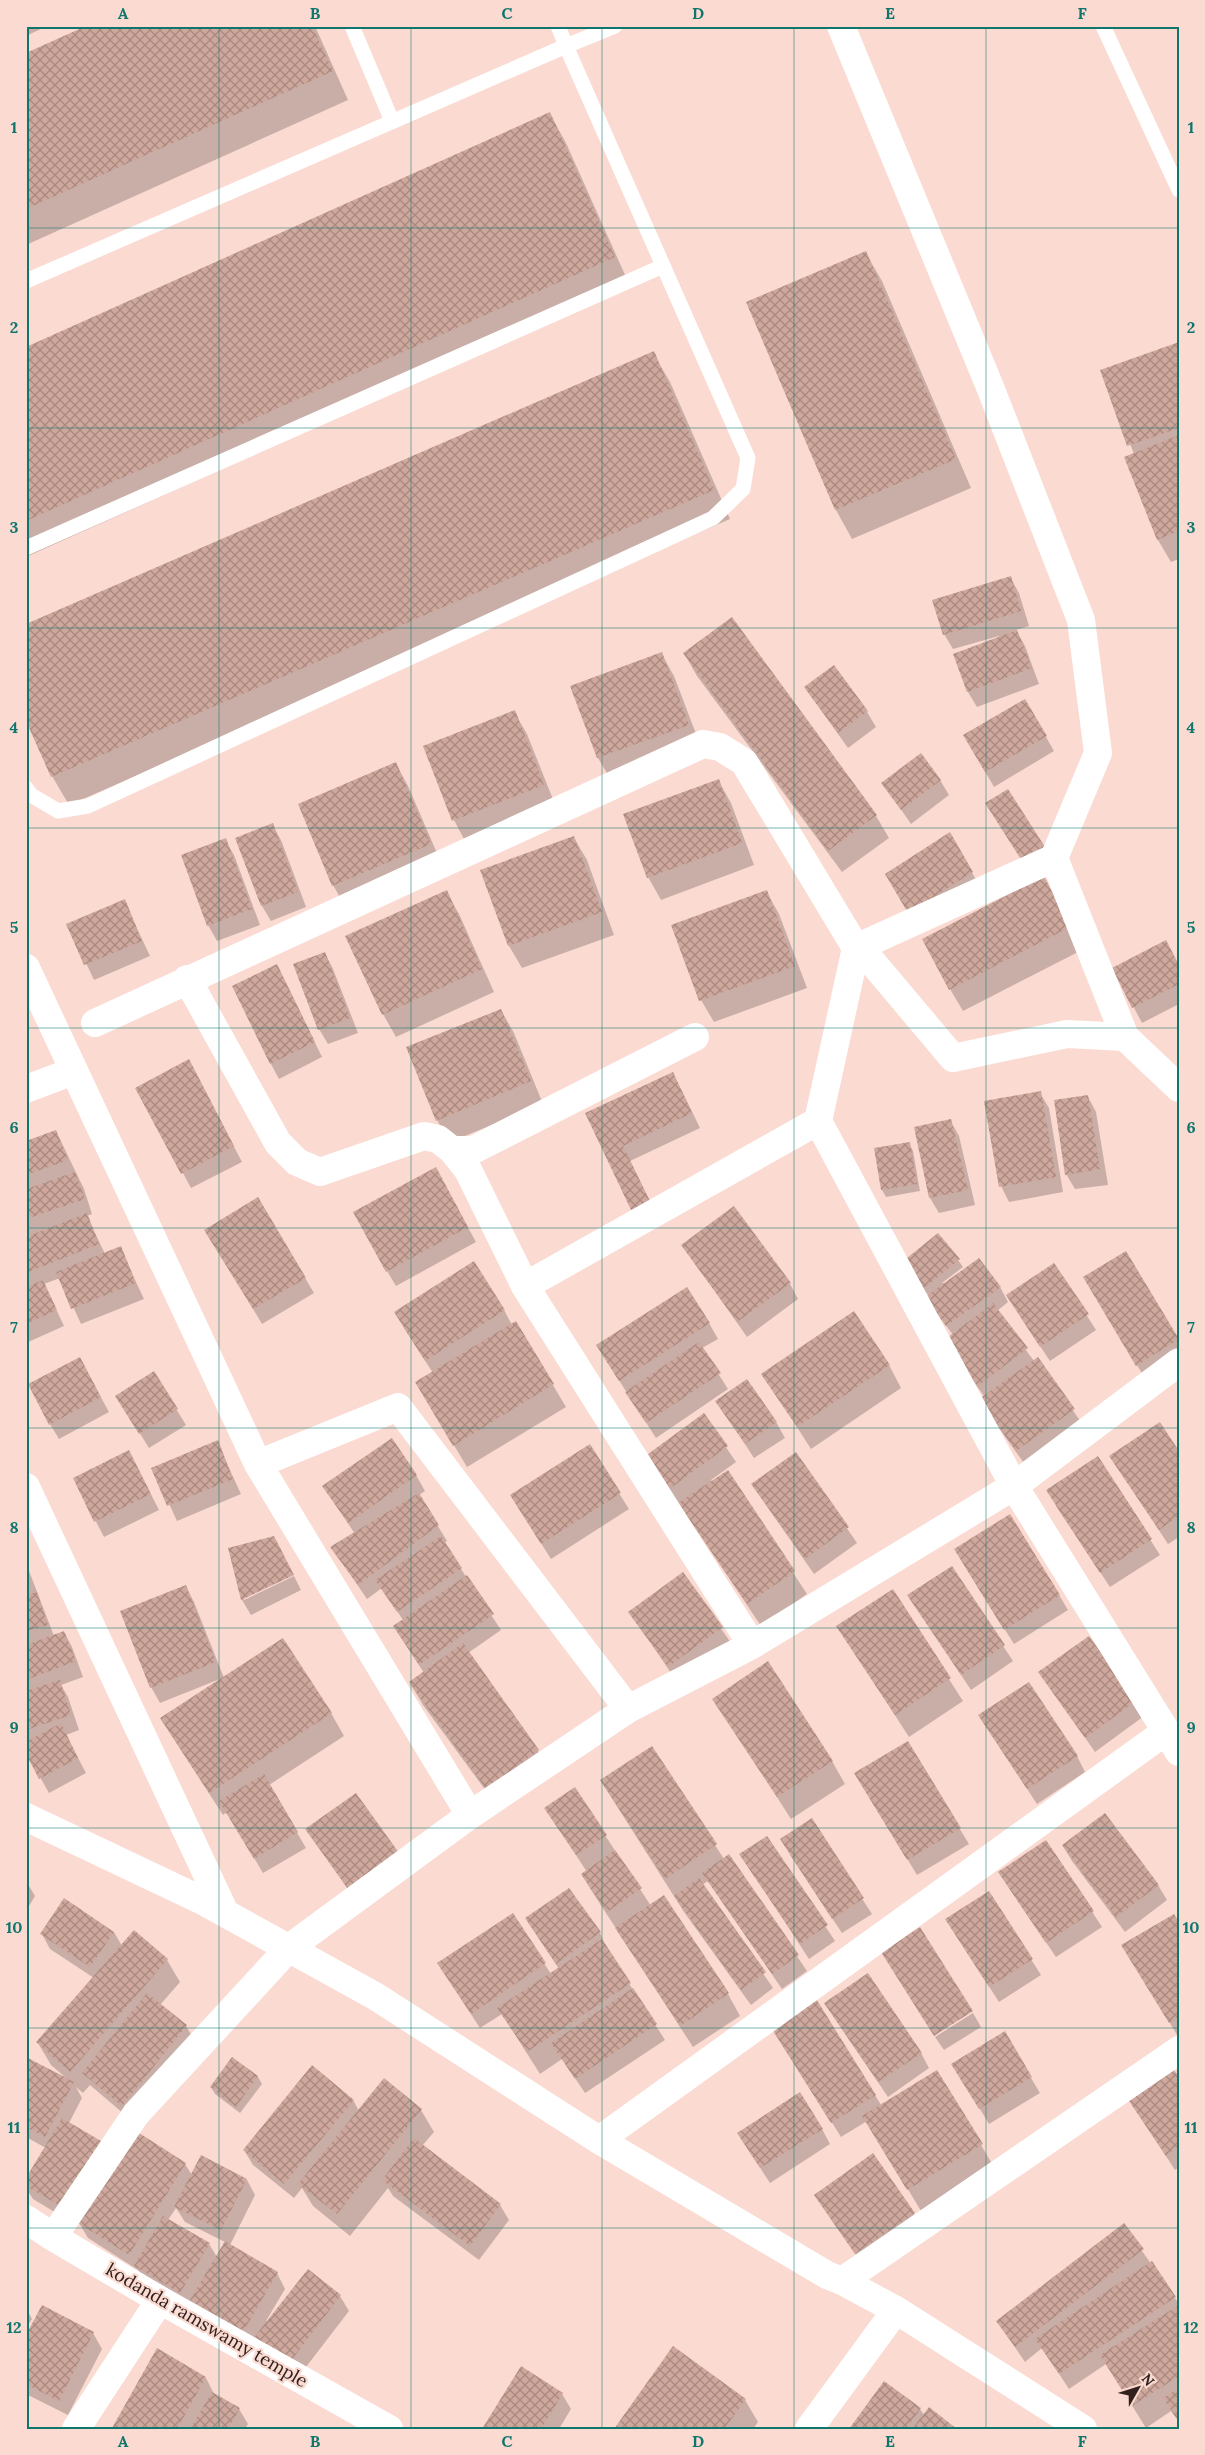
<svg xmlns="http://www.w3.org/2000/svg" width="1205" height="2455" font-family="Lora,serif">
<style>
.shadow{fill:#0003;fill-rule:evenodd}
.building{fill:url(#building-cross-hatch)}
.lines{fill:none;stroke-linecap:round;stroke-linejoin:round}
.service{stroke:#fff;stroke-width:15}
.minor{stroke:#fff;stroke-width:28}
.tertiary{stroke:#fff;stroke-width:28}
.grid{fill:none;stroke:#0f766e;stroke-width:1;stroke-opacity:0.55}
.labels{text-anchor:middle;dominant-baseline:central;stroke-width:4.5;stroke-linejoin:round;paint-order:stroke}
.street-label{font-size:18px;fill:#30211d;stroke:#fbdad1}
.neatline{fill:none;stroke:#0f766e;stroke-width:2}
.grid-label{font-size:16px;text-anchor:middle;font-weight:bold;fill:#0f766e}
</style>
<defs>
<pattern id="building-cross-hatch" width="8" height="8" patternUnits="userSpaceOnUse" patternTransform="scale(1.25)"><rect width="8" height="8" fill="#cfa89d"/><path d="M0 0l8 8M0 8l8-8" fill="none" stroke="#a8887f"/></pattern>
</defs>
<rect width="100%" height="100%" fill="#fbdad1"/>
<path class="shadow" d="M26 26H47L26 36Z
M89 26H315L348 100 26 245V55Z
M550 114 566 143 630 286 26 557V348Z
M865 252 882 281 971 488 852 539 836 510 747 303Z
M1179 343V559L1171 562 1158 540 1126 457 1134 454 1102 371Z
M653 353 670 382 730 519 69 805 52 776Z
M1010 577 1019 593 1029 626 1016 630 1025 646 1039 684 977 707 968 692 955 654 999 638V636L953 649 944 634Z
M661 653 674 676 701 747 611 780 598 758 572 687Z
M684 653 876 816 889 838 842 872 697 676Z
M805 688 867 712 876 727 848 748Z
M1025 700 1054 751 994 787 964 735Z
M514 712 527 734 556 807 466 843 454 820Z
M396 764 408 786 443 867 346 908 333 885 299 804Z
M718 780 731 803 754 865 661 900 648 877Z
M940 780 949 795 911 824 883 783Z
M272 825 281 840 306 907 271 921 262 906 237 839Z
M949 834 981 888 918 927Z
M574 838 587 860 614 935 522 968 509 946 482 871Z
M225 840 234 855 260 925 217 941 208 925Z
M1043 877 1082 950 963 1011 950 989Z
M766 891 779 914 807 988 714 1022 701 1000Z
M446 892 459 914 494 992 396 1037 383 1014Z
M124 901 150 956 94 980 68 925Z
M325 953 333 969 358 1033 328 1044 319 1029Z
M1179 966V1004L1142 1023 1113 968Z
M285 981 322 1057 279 1079 271 1064Z
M501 1010 514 1033 543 1104 450 1142 437 1120Z
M197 1076 242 1162 191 1188 137 1088Z
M681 1089 700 1128 630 1161 658 1219 587 1114Z
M1040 1093 1049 1108 1063 1192 1009 1202 1001 1186Z
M1088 1097 1096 1112 1108 1185 1075 1189 1066 1174Z
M950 1120 959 1136 975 1205 939 1213 930 1198 915 1128Z
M56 1131 84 1189 92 1214 87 1216 105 1254 120 1248 144 1299 81 1324 60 1278 44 1284 64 1326 26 1343V1142Z
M909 1143 913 1151 920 1191 886 1197 882 1190 875 1149Z
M444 1184 476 1242 396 1286 387 1271Z
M258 1199 314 1293 262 1324 215 1245Z
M683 1245 790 1284 798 1299 747 1337Z
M1125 1253 1179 1342V1360L1146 1380 1084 1277Z
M958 1260 963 1267 942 1283 1000 1287 1008 1302 997 1311 1034 1361 1037 1358 1083 1425 1026 1466 989 1414 984 1396 954 1356 953 1335 936 1312 929 1296 907 1270Z
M1054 1264 1096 1330 1050 1361 1016 1310Z
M504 1310 512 1325 516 1323 566 1407 467 1467 430 1405 433 1373 404 1328Z
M709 1323 718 1339 702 1348 728 1389 656 1438 606 1360Z
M889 1365 901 1388 811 1449 763 1374Z
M154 1373 186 1425 149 1448 126 1411Z
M88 1374 109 1412 59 1439 50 1424Z
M717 1401 776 1422 785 1438 754 1458Z
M704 1415 736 1462 711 1480 712 1482 727 1472 807 1594 761 1626 679 1503 677 1504 654 1472Z
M217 1442 241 1494 177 1521 153 1469Z
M589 1446 629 1509 551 1559 520 1510Z
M1179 1453V1537L1168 1544 1120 1471Z
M796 1454 857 1543 814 1574 752 1485Z
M1098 1458 1160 1555 1110 1587 1056 1506Z
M137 1467 159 1510 104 1537 74 1479Z
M416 1475 425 1491 419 1495 447 1541 444 1543 501 1630 468 1653 538 1751 551 1773 500 1810 423 1705 410 1683 424 1673 394 1626 403 1620 382 1588 367 1599 332 1548 355 1534 324 1487Z
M230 1549 244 1600 294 1576 301 1590 251 1615 242 1600Z
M26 1563 54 1636 64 1632 72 1647 83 1677 61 1685 68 1697 79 1730 66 1735 86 1773 49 1793 26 1752Z
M964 1565 1059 1595 1068 1610 1014 1644Z
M951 1567 1013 1661 971 1690 909 1596Z
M683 1574 731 1643 677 1682 630 1612Z
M186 1587 194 1602 224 1678 331 1713 344 1736 269 1785 306 1848 263 1873 227 1812 223 1815 161 1719 220 1679 160 1703 151 1687Z
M892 1591 963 1701 909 1737 838 1627Z
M1088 1638 1144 1716 1095 1752 1040 1673Z
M714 1699 832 1761 845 1784 791 1819Z
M989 1731 1077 1756 1085 1772 1037 1804Z
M907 1743 969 1844 917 1875 865 1789Z
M652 1747 724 1859 729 1856 807 1971 782 1989 708 1881 702 1885 773 1988 751 2005 684 1912 601 1781Z
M575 1789 651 1906 728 1994 740 2016 693 2047 591 1890 582 1875 587 1872 555 1823Z
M356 1795 361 1908 307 1830Z
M811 1820 872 1914 842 1933 790 1855Z
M766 1837 835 1941 809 1959 741 1855Z
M1046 1841 1102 1927 1056 1957 1009 1888Z
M1063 1846 1158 1885 1167 1900 1125 1932 1072 1861Z
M26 1881 35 1896 26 1911Z
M569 1889 600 1933 607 1949 665 2040 585 2093 562 2059 540 2074 502 2014 480 2028 448 1979 513 1915 551 1974 559 1969 526 1919Z
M989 1893 1041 1975 999 2002 956 1935Z
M1179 1924V2038L1132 1961Z
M114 1932 122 1946 167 1960 180 1982 160 2005 186 2026 195 2041 131 2120 90 2085 83 2093 76 2087 82 2098 69 2123 76 2225 33 2199 26 2188V2180L46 2148 26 2137V2058L65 2077 51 2065 38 2043 94 1978 50 1949 42 1934Z
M973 2013 981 2027 944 2050 935 2037Z
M835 2019 921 2053 929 2068 888 2097Z
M1004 2033 1040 2093 989 2124 962 2079Z
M781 2041 875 2095 881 2105 981 2145 994 2167 921 2211 867 2121 841 2137Z
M232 2058 258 2077 262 2084 240 2113 215 2094 211 2087Z
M1179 2079V2167L1175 2170 1130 2101Z
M353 2100 359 2111 421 2110 434 2132 422 2146 500 2205 509 2220 479 2260 393 2196 388 2188 350 2236 313 2206 302 2188 294 2198 253 2165 244 2150Z
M822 2129 830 2144 770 2183 747 2148Z
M185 2164 192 2175 247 2180 255 2195 230 2245 277 2273 285 2289 266 2321 340 2296 349 2311 296 2380 200 2315 193 2302 189 2308 145 2282 138 2270 88 2238 79 2223ZM176 2208 185 2222 225 2242 217 2257 209 2244 168 2220Z
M816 2195 914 2214 922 2229 865 2268Z
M1124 2225 1179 2304V2422L1171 2411 1146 2428 1106 2364 1069 2389 1042 2348 1025 2362 997 2321Z
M43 2307 93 2333 102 2349 68 2415 26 2394V2338Z
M26 2308 32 2319 26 2328Z
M206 2378 214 2394 239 2409 248 2424 245 2429H114Z
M562 2394 571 2409 559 2429H484Z
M745 2400 758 2422 753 2429H615Z
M920 2409 924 2415 955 2429H851Z"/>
<path class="building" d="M86 26H312L333 71 26 209V53Z
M550 112 615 257 26 521V347Z
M866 251 956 459 835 510 746 302Z
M1179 342V428L1127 446 1100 370Z
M654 351 714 490 51 777 26 721V624Z
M1179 435V531L1157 540 1124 457Z
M1011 576 1021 611 943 635 932 600Z
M732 617 877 815 828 851 683 653Z
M1017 630 1032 668 967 692 953 654Z
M662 652 689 725 597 758 570 686Z
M834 665 868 711 838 733 804 687Z
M1025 699 1047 736 985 772 963 735Z
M515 710 544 785 452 821 423 746Z
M921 753 941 780 901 810 881 783Z
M396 762 431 844 332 886 298 804Z
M719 779 742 843 647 878 623 814Z
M1008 789 1045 847 1022 861 985 803Z
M273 823 298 892 261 906 235 838Z
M950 832 973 872 908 913 885 874Z
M574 836 602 912 508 946 480 870Z
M226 838 252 909 207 926 181 855Z
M1044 876 1070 927 949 990 922 939Z
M447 890 482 969 382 1015 345 936Z
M767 890 795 966 699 1001 671 925Z
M125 899 142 941 84 965 66 924Z
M1166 940 1179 965V984L1132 1008 1112 968Z
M325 952 350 1018 318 1030 293 964Z
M277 964 315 1042 270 1064 232 986Z
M501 1009 531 1081 436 1121 406 1047Z
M189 1059 234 1146 181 1174 135 1088Z
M673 1072 692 1113 623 1146 651 1203 632 1212 585 1113Z
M1041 1091 1056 1177 999 1187 984 1101Z
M1088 1095 1100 1169 1065 1175 1054 1100Z
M951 1119 968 1190 929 1198 914 1127Z
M56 1130 68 1160 26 1175V1141Z
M910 1142 917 1184 881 1190 874 1148Z
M436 1167 468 1227 386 1272 353 1212Z
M75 1172 85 1199 26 1219V1189Z
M258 1197 306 1278 253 1309 204 1230Z
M734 1206 791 1283 737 1322 681 1245Z
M87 1213 99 1244 26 1273V1237Z
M938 1233 960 1259 923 1289 902 1262Z
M121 1246 136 1283 71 1309 56 1272Z
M1126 1251 1179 1339 1136 1366 1083 1277Z
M979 1258 1001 1287 946 1326 925 1297Z
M474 1261 505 1310 425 1361 394 1312Z
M1054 1263 1089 1314 1040 1347 1006 1295Z
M43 1280 57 1310 26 1324V1287Z
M687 1287 710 1323 619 1381 596 1345Z
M993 1303 1028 1348 978 1386 943 1341Z
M854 1311 890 1365 797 1427 761 1374Z
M516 1321 554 1384 453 1446 415 1382Z
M699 1342 721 1373 646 1423 625 1392Z
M80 1357 101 1397 49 1425 28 1384Z
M1038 1357 1075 1409 1016 1451 979 1399Z
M154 1371 178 1409 139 1434 115 1396Z
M747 1379 777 1422 745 1444 715 1401Z
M704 1413 728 1446 668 1490 644 1457Z
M1160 1422 1179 1451V1516L1159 1530 1109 1456Z
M392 1438 417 1475 348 1523 322 1486Z
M218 1440 233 1479 167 1506 151 1468Z
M590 1444 621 1493 541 1544 510 1495Z
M129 1450 151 1494 94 1522 73 1478Z
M796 1452 849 1527 805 1559 751 1484Z
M1098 1456 1152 1539 1100 1573 1046 1490Z
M728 1470 795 1571 747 1604 678 1503Z
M419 1493 439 1525 358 1585 330 1547Z
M1010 1514 1060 1595 1004 1630 954 1549Z
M274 1536 294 1575 241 1600 228 1548Z
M441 1536 462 1568 397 1612 375 1580Z
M952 1566 1005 1645 961 1675 907 1595Z
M683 1572 723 1627 668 1667 628 1612Z
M467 1575 494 1614 419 1665 393 1626Z
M186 1585 216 1662 150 1688 120 1611Z
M893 1589 951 1678 895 1715 836 1626Z
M37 1592 48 1625 26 1631V1595Z
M64 1631 76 1661 26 1680V1645Z
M1089 1636 1136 1701 1085 1738 1038 1672Z
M283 1638 332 1713 209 1793 160 1718Z
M463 1643 539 1750 486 1789 409 1682Z
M768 1661 833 1761 777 1797 712 1699Z
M60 1680 71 1715 26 1730V1691Z
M1029 1682 1078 1756 1027 1789 978 1715Z
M61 1723 78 1758 39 1779 26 1754V1742Z
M908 1741 961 1828 907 1860 854 1773Z
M652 1746 717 1844 665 1879 600 1780Z
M264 1774 298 1832 254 1859 219 1801Z
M575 1787 607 1835 576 1855 544 1808Z
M356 1793 402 1857 351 1893 305 1829Z
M1105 1813 1159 1885 1116 1917 1062 1845Z
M812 1818 864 1898 832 1919 780 1839Z
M767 1836 828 1925 800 1944 739 1854Z
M1046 1840 1094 1911 1046 1943 998 1872Z
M615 1850 642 1888 607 1912 581 1874Z
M729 1854 799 1955 772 1974 702 1873Z
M699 1878 766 1972 741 1990 674 1896Z
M569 1888 601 1932 556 1964 525 1918Z
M989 1891 1033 1959 989 1987 945 1919Z
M664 1895 729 1993 680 2026 615 1928Z
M64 1898 114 1932 90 1967 40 1934Z
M513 1913 546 1963 471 2014 437 1963Z
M1174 1914 1179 1922V2017L1169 2023 1121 1945Z
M920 1927 973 2011 934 2036 881 1952Z
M134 1930 168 1959 70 2072 36 2042Z
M602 1939 631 1983 527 2052 497 2008Z
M868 1973 922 2053 878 2082 824 2003Z
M633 1988 657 2024 575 2079 551 2043Z
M147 1993 187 2025 122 2106 82 2073Z
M815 1997 876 2095 831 2123 770 2026Z
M1005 2031 1032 2077 979 2109 951 2064Z
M26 2057 74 2082 45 2137 26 2127Z
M232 2057 258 2076 236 2107 210 2087Z
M312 2065 354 2100 284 2184 243 2150Z
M937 2070 983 2144 907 2190 862 2116Z
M1174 2070 1179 2077V2145L1166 2156 1129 2101Z
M384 2078 422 2109 337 2214 298 2184Z
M800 2092 823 2129 760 2168 737 2133Z
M62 2118 106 2144 67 2210 26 2186V2178Z
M136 2131 186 2163 129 2255 78 2223Z
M414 2138 501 2204 470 2246 382 2180Z
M873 2153 915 2213 855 2254 814 2195Z
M201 2155 247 2179 221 2230 174 2207Z
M163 2216 210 2243 180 2293 134 2266Z
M1124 2223 1144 2249 1015 2347 996 2321Z
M225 2241 278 2272 243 2332 190 2300Z
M1152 2261 1176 2297 1059 2374 1035 2339Z
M308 2269 341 2295 287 2366 252 2340Z
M42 2305 94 2332 59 2401 26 2384V2335Z
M1179 2305V2376L1132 2406 1100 2355Z
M673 2346 746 2399 724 2429H614Z
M157 2348 206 2377 177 2429H114L112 2428Z
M521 2366 563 2393 541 2429H482Z
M884 2381 921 2408 906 2429H849Z
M1179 2388V2422L1163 2398Z
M212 2392 240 2408 228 2429H190Z
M929 2407 957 2429H912Z"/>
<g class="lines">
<path class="service" d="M352 26 392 121
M1103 26 1179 190
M26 281 566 46 558 26
M26 548 663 266
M26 788 31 795 58 811 88 806 713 518 743 489 748 458 566 46 615 26"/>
<path class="minor" d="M856 948 818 1121 1014 1486 1179 1752
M856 948 1054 858
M26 968 258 1464 470 1815
M187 979 278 1143 297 1162 320 1172 424 1136 438 1139 452 1150 468 1170 525 1286 752 1645
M95 1023 703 744 720 747 744 762 856 948 863 951 953 1058 1067 1034 1125 1037
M26 1089 74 1071
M452 1150H473L695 1037
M525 1286 818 1121
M258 1464 398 1407 628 1709
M26 1487 225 1913
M26 1817 201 1900 375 1996 599 2140 827 2275 842 2281 896 2310 1083 2429
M599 2140 1165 1732
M26 2219 53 2237 160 2300 389 2429
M53 2237 136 2114 289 1948 470 1815 628 1709 752 1645 1014 1486 1179 1362
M842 2281 1179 2050
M76 2429 160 2300
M809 2429 896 2310"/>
<path class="tertiary" d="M841 26 990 387 1081 620 1098 753 1054 858 1125 1037 1179 1088"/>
</g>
<path class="grid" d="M219 26V2429M411 26V2429M602 26V2429M794 26V2429M986 26V2429M26 228H1179M26 428H1179M26 628H1179M26 828H1179M26 1028H1179M26 1228H1179M26 1428H1179M26 1628H1179M26 1828H1179M26 2028H1179M26 2228H1179"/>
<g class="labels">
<g class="street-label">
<text transform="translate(207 2325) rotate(30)">kodanda ramswamy temple</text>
</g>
</g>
<rect width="1205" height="2455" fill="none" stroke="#fbdad1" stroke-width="55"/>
<g transform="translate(1138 2388) rotate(51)" stroke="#fbdad1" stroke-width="4" paint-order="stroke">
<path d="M0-4L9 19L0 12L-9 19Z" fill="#30211d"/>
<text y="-8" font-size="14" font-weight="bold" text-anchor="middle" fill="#30211d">N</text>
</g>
<rect x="28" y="28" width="1150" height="2400" class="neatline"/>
<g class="grid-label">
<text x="123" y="19">A</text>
<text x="315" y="19">B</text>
<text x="507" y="19">C</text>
<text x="698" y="19">D</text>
<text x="890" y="19">E</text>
<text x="1082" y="19">F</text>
<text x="14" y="133">1</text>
<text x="1191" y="133">1</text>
<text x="14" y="333">2</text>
<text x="1191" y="333">2</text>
<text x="14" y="533">3</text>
<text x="1191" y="533">3</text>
<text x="14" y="733">4</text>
<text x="1191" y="733">4</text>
<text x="14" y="933">5</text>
<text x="1191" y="933">5</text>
<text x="14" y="1133">6</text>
<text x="1191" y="1133">6</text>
<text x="14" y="1333">7</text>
<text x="1191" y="1333">7</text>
<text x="14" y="1533">8</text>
<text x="1191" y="1533">8</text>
<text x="14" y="1733">9</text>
<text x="1191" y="1733">9</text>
<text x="14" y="1933">10</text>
<text x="1191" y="1933">10</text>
<text x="14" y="2133">11</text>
<text x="1191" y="2133">11</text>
<text x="14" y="2333">12</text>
<text x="1191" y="2333">12</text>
<text x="123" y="2447">A</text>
<text x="315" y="2447">B</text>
<text x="507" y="2447">C</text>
<text x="698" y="2447">D</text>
<text x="890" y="2447">E</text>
<text x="1082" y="2447">F</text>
</g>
</svg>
